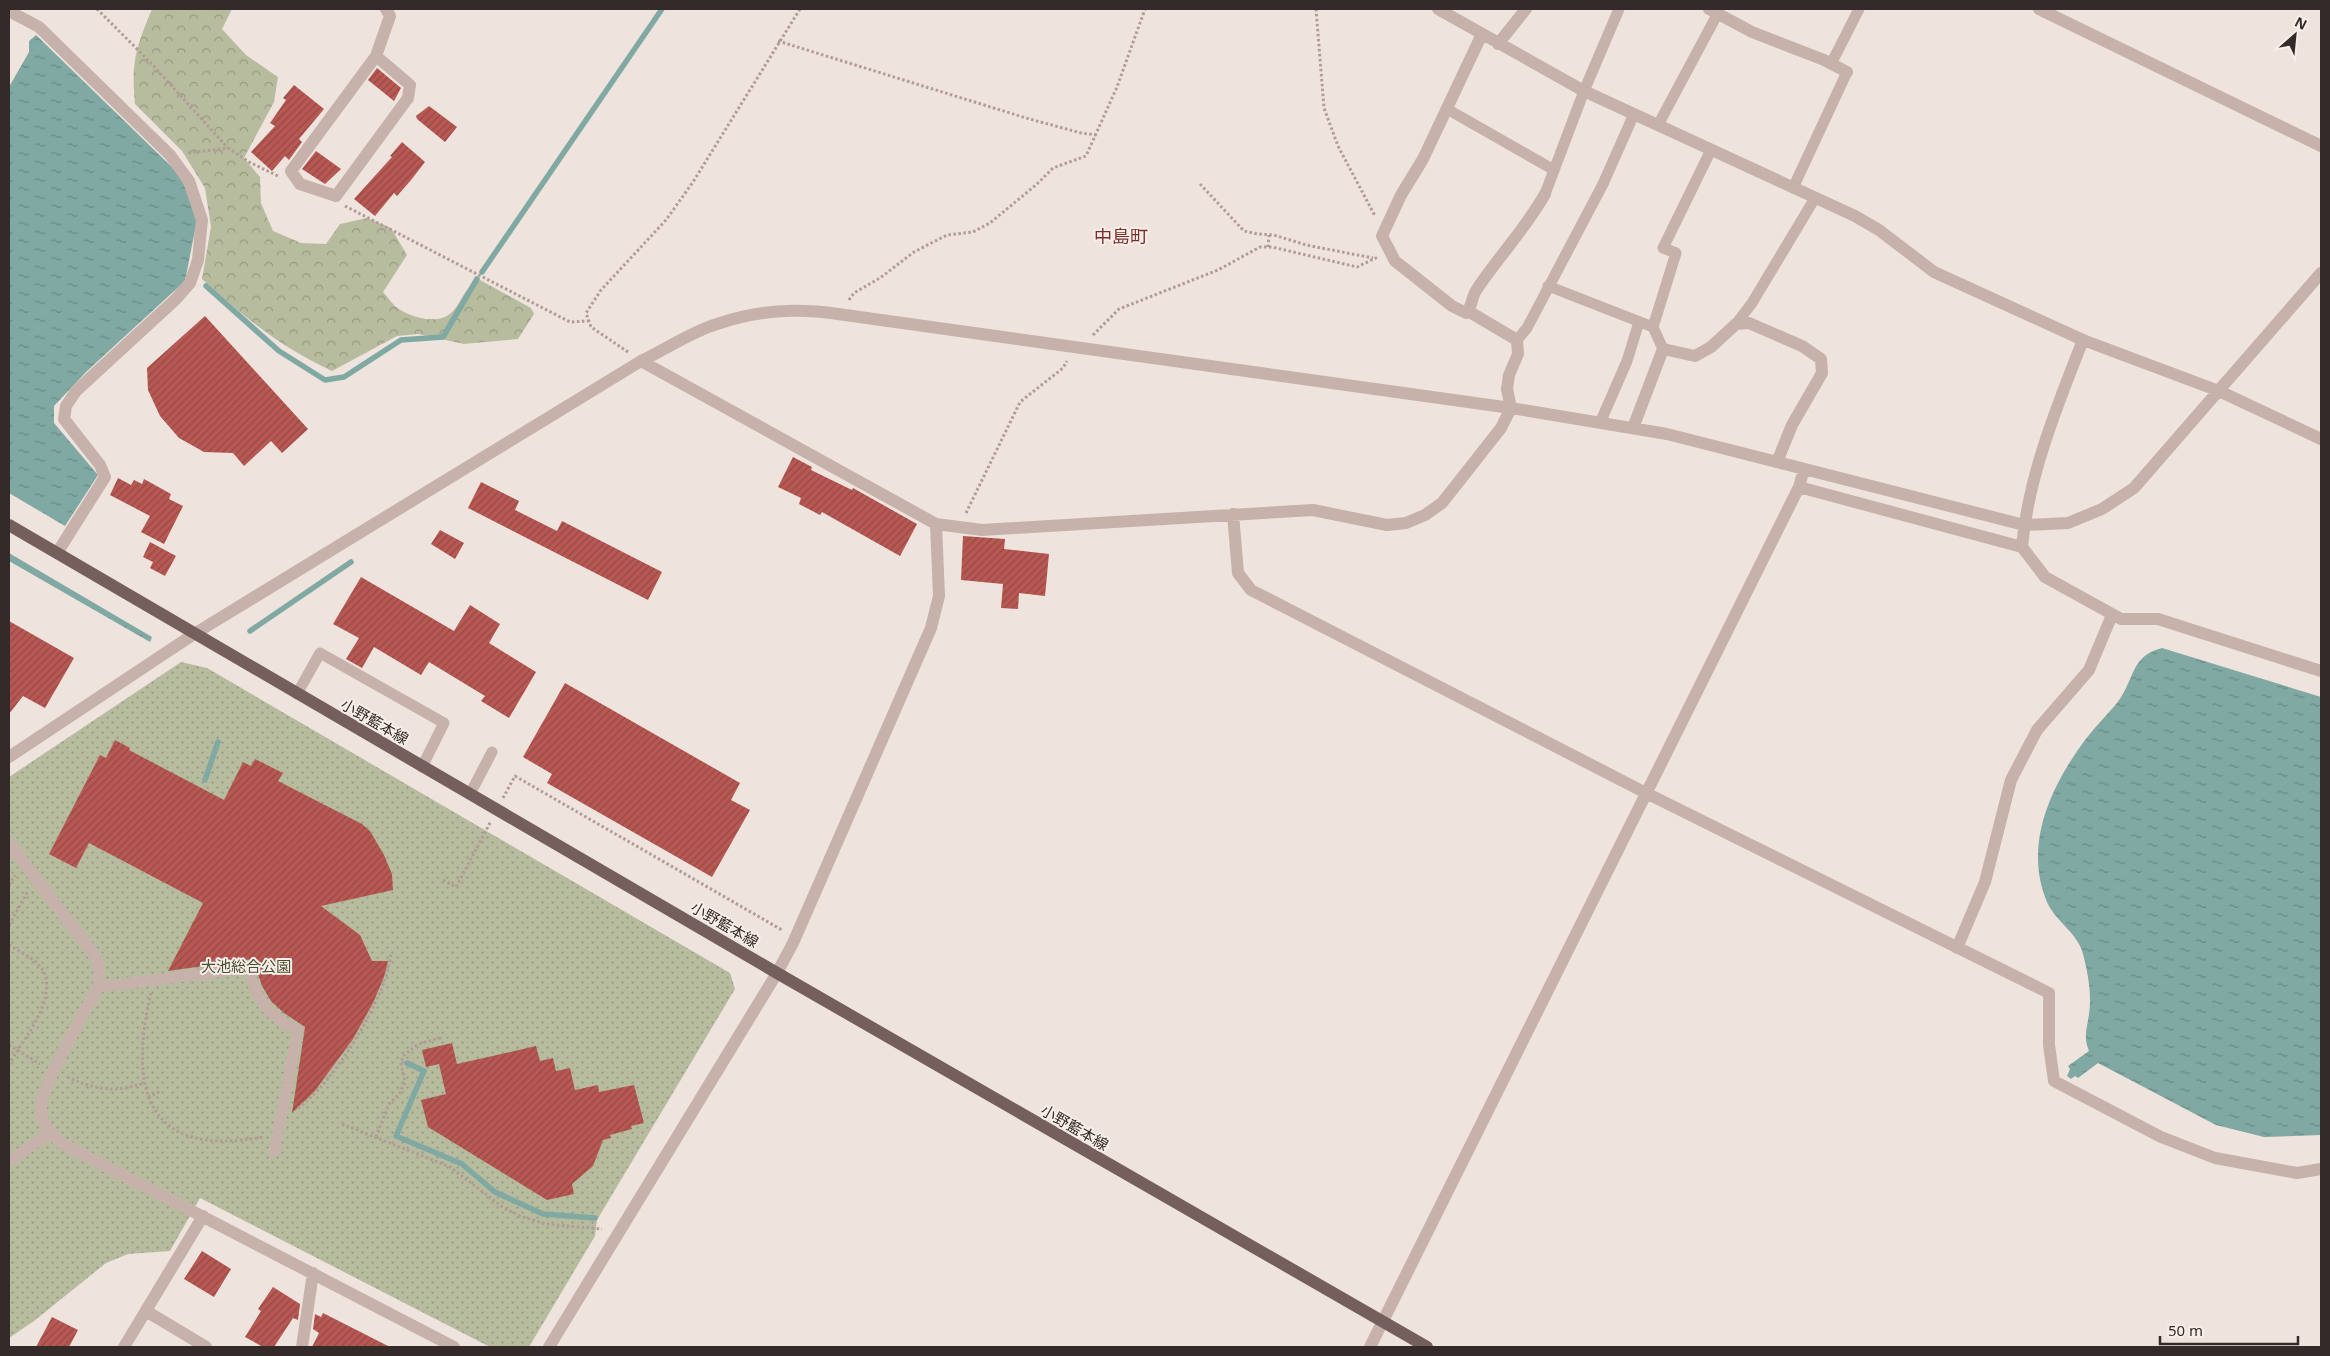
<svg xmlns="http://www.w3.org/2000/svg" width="2330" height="1356" font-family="'Noto Sans','Noto Sans JP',sans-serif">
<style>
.forest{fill:url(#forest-crowns)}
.park{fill:url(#park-dots)}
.water{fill:url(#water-ripples)}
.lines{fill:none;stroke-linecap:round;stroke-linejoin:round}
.stream{stroke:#7fa9a2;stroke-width:5.5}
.building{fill:url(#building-hatch)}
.path{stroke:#b19c95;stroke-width:3;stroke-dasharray:2.5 2.5;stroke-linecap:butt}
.service{stroke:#c6b2aa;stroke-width:11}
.minor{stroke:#c6b2aa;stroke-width:12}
.tertiary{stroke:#c6b2aa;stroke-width:12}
.primary{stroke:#745f5c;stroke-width:12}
.labels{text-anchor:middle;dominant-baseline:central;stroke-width:4;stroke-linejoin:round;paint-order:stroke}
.street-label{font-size:15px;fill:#342a29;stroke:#f7eee9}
.park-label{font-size:15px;fill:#4a4f30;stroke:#f7eee9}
.quarter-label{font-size:18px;fill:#79302c;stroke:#f7eee9}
</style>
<defs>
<pattern id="forest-crowns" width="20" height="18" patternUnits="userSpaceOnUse" patternTransform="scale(1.25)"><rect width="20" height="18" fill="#b8bc9f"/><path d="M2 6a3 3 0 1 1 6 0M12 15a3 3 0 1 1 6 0" fill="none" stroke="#969982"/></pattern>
<pattern id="park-dots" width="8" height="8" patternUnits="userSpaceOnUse" patternTransform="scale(1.25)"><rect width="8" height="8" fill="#b8bc9f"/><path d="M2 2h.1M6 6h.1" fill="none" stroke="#969982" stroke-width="1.8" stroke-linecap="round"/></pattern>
<pattern id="water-ripples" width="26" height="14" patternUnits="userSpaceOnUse" patternTransform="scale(1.25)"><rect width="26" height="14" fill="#7fa9a2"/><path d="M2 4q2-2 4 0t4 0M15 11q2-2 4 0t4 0" fill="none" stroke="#698a84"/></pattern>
<pattern id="building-hatch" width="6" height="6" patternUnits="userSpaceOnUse" patternTransform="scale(1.25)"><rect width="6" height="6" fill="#b75853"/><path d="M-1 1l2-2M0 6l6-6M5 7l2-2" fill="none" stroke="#964945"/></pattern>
</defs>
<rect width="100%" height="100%" fill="#efe3dd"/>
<path class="forest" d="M152 9H232L222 29 246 55 278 77 274 102 244 158 260 177 261 203 273 231 301 243 326 244 340 224 367 218 391 228 407 255 383 292C388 297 393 306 399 309 413 318 440 326 453 311 464 299 463 288 480 280L531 308 534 314 518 339 464 344 418 334 397 336 332 371C279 346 245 318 202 279L211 227 205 188 182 151 135 104C131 61 136 48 152 9Z"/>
<path class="park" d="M181 662 207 668 730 973 735 989 597 1220 595 1236 529 1347H490L200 1198 170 1251 128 1254 106 1263 34 1321 9 1338V777Z"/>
<path class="water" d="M36 35 178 173 190 197 197 220 185 281 86 372 54 406V423L98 475 65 526 9 493V87L29 52V41Z
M9 553 152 637 150 642 9 561Z
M2162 648 2321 697V1135L2264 1137 2216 1125 2098 1063 2078 1078 2075 1076 2071 1079 2067 1076 2070 1069 2068 1066 2089 1051C2083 1036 2087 1029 2089 1014 2092 995 2088 973 2083 954 2078 933 2055 921 2047 902 2023 845 2051 786 2085 740 2095 727 2106 716 2117 703 2135 680 2130 656 2162 648Z"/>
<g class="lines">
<path class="stream" d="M482 272 662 9
M206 286 279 351 325 380 344 377 401 340 443 337 477 279
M250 631 351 562
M205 780 218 742
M407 1063 424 1071 396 1136 462 1164 495 1192 543 1214 595 1218"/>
</g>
<path class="building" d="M377 68 401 88 394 101 368 80Z
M294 85 324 109 299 139 302 142 289 160 285 156 272 171 251 152 275 126 270 123 286 100 283 98Z
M429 106 457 127 445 142 417 119 416 116Z
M402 142 425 162 411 180 397 196 394 193 375 216 354 199 392 157 390 156Z
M316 151 341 169 325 184 302 169Z
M205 316 308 429 282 453 271 441 244 466 233 453 204 452 179 438 160 416 148 390 147 368Z
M793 457 812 467 811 470 852 490 853 488 917 524 900 556 822 512 820 515 799 504 801 498 778 487Z
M118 478 131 485 134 480 142 484 144 479 171 494 169 499 183 506 164 544 141 532 150 516 110 495Z
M481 482 519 501 515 510 557 531 562 521 662 572 648 600 468 508Z
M440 530 464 543 455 559 431 544Z
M963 536 1005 539 1004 549 1049 554 1045 596 1019 593 1018 609 1001 608 1003 584 961 580Z
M150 542 176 556 165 576 150 568 153 562 143 557Z
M361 577 454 631 470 605 500 624 489 643 536 672 509 718 481 701 485 696 429 662 421 675 374 647 362 668 346 659 359 638 333 624Z
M9 621 74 658 45 708 23 696 9 714Z
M565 683 740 783 731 800 750 810 712 877 547 783 552 774 523 757Z
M115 740 130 748 129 750 224 800 243 762 251 766 255 759 283 773 278 781 362 824 370 831 384 855 392 874 393 890 321 906 360 935 372 961H388L384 977 373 1003 353 1039 314 1092 292 1113 305 1027 284 1013 271 1001 262 986 253 959 168 971 203 903 89 843 76 868 49 854 100 755 106 758Z
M452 1043 457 1064 536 1046 540 1061 553 1058 556 1071 570 1068 575 1090 598 1085 599 1092 634 1085 644 1123 631 1126 632 1129 610 1135 611 1138 603 1140 593 1166 572 1184 574 1194 547 1200 428 1127 421 1100 446 1094 439 1064 426 1067 422 1050Z
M202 1251 231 1269 214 1297 184 1279Z
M273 1287 300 1304 298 1320 293 1318 274 1347H263L245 1337 261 1311 258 1309Z
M323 1313 390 1347H312L319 1333 313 1329 315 1314 321 1317Z
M52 1317 78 1330 69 1347H36Z"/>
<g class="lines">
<path class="path" d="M97 9 150 62 228 148
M1316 9 1324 108 1338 146 1375 216
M778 41 1026 118 1081 133 1097 135
M188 153 228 148 249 162 278 176
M1200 184 1244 231 1258 234 1274 235 1306 245 1373 258
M345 206 570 322 588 321
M1268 247 1269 235
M849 300 854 293 880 278 914 252 947 235 973 232 990 223 1037 184 1053 168 1086 156 1117 87 1145 9
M1093 335 1119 309 1218 270 1260 247H1272L1357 267 1378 257
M628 352 591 327 586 313 601 290 666 220 693 182 800 9
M966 513 1020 402 1063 368 1067 361
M503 798 515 776 782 930
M443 880 456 887 491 821
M9 885 15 875
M9 925 28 891
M9 945C20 952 36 959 43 970 58 999 23 1040 9 1064
M151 993C128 1090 147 1159 263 1137
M9 1045 40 1064
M67 1077C98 1090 112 1093 145 1083
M148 1097 161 1091
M298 1108C334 1083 388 996 391 952
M342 1124 450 1167 504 1208 520 1216 546 1224 602 1229
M376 1137 389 1104 400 1093 405 1082 401 1064 403 1056 418 1044 440 1038V1035"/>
<path class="service" d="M1831 64 1859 9
M1447 109 1554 170
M1658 125 1718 13
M1793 188 1847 72
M1545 194 1584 91 1619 9
M1548 286 1653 327 1663 349
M1736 324 1752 303 1815 198
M1653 327 1676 253 1663 248 1711 150
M1517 340 1527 328 1603 184 1634 114
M1600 423 1627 361 1639 322
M297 694 320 653 444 723 422 767
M470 794 492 752
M98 987 249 968C254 998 270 1018 298 1030L274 1152
M9 1161 51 1132"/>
<path class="minor" d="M1438 9 1584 91 1855 216 1879 230 1934 272 2083 340 2219 391 2321 439
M1709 9 1752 32 1824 60 1847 72
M9 11 39 27 170 155 189 181 202 220 200 239 198 260 190 283 176 299 76 391 66 406 64 419 100 465 105 477 57 553
M1482 34 1423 159 1401 195 1382 236 1395 261 1452 306 1466 313C1473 306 1471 297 1477 289 1499 256 1526 228 1545 194
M1498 44 1526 9
M376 56 291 171 300 184 336 196 408 98 410 85 376 56 390 16 386 9
M2083 340C2057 406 2028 477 2022 547L2045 577 2121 619H2158L2321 671
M641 361 936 524 982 530 1313 510 1387 525 1406 523 1425 515 1442 503 1501 428 1511 408 1507 389 1509 375 1518 354 1517 340 1468 311
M1633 428 1663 349 1695 356 1711 347 1736 324 1749 323 1802 346 1821 359 1822 373 1792 425 1777 462
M1799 487 2022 547
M1233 514 1238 573 1251 590 1646 793 2049 993V1045L2054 1081 2161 1137 2215 1158 2297 1173 2321 1169
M194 634 641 361C666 349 691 332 717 324 758 310 796 308 838 314L1511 408 1667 434 2024 525 2068 523 2102 509 2134 488 2321 273
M9 843 95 956C100 967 101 976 98 987 85 1012 41 1085 41 1108 40 1123 52 1133 61 1143L454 1347
M1957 948 1985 882 2011 780 2037 730 2089 670 2112 615
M777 973 793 943 931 628 939 596 936 524
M146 1311 206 1347
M124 1347 203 1216
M302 1347 313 1273
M1370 1347 1799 487 1804 469"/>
<path class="tertiary" d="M2039 9 2321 146
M9 757 194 634
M549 1347 777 973"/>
<path class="primary" d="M9 525 777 973 1427 1347"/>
</g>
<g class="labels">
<g class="street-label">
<text transform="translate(375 721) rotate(30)">小野藍本線</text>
<text transform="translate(725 924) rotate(30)">小野藍本線</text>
<text transform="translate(1075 1127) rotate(30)">小野藍本線</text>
</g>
<g class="park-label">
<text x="246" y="966">大池総合公園</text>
</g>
<g class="quarter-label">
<text x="1121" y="236">中島町</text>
</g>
</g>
<rect width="2330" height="1356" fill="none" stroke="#342a29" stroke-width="20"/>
<g transform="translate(2295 35) rotate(27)" stroke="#f7eee9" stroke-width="4" paint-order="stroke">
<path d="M0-4L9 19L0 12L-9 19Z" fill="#342a29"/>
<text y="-8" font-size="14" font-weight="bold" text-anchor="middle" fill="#342a29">N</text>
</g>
<path d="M2160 1336v8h138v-8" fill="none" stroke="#342a29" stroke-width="2.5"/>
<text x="2168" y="1336" font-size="15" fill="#342a29" stroke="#f7eee9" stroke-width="4" paint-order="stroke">50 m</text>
</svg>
